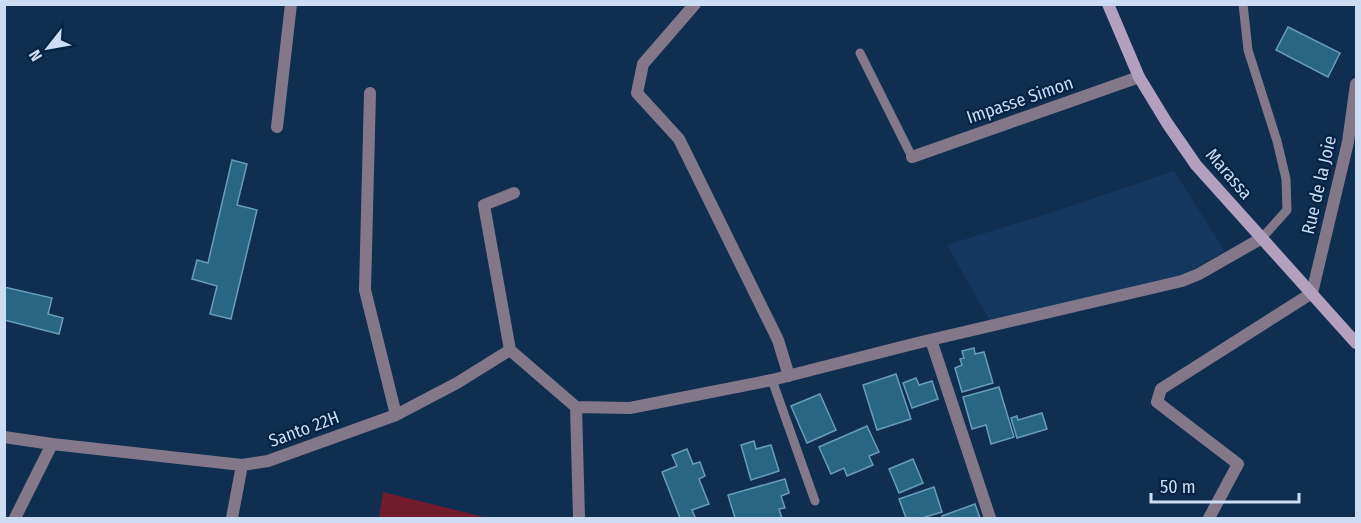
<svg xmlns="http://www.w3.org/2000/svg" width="1361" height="523" font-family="'Fira Sans Condensed',sans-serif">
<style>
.built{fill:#14375f}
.green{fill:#731b2e}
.building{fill:#296684;stroke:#689dba;stroke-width:1.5}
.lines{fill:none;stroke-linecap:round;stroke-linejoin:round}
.lane{stroke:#83778a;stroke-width:9}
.street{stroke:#83778a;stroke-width:12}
.secondary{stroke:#b3a0bf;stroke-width:12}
.labels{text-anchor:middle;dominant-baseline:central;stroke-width:4.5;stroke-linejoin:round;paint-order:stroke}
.street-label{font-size:18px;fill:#ccddf3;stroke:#052344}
</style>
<rect width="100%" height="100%" fill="#102e4f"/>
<path class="built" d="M1174 171 1225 251 1181 276 990 321 947 245 1056 211Z"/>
<path class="green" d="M383 492 488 518H379Z"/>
<path class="building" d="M1288 27 1340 53 1328 77 1276 50Z
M232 160 247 164 237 205 257 210 231 319 210 314 217 286 192 279 197 260 208 263Z
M4 287 52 298 48 314 63 318 59 334 4 320Z
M974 348 975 354 984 352 993 383 962 392 955 368 962 365 960 359 964 358 962 351Z
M896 374 911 419 877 430 863 385Z
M916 378 919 385 932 381 938 399 912 408 903 383Z
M999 387 1014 437 991 444 986 425 972 429 963 397Z
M820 394 836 430 807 443 791 406Z
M1042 413 1047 429 1017 438 1011 418 1017 416 1018 420Z
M867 426 879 452 869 456 873 465 847 476 844 468 831 474 819 447Z
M754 441 756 449 771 445 779 471 751 480 741 445Z
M687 449 693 464 700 462 705 476 699 479 709 504 692 510 695 517 692 518H680L662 472 677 466 672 455Z
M913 459 923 483 899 493 889 469Z
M785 479 789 493 781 496 785 508 779 509 782 518H735L728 495Z
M934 487 942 512 922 518H906L899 499Z
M975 504 980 518H943L942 516Z"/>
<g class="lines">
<path class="lane" d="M1243 4 1248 50 1277 141 1286 179 1287 210 1262 238
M860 53 912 157
M772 380 815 501"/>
<path class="street" d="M695 4 643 64 637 93 679 139 778 340 789 376
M370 93 365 290 396 415
M277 127 291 4
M912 157 1139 77
M931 340 990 518
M510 350 484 205 514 193
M576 407 630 408 772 380 913 344 1182 281 1199 274 1262 238
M576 407 579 518
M4 437 52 444 242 465 268 461 396 415 457 383 510 350 576 407
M15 518 52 444
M232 518 242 465
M1209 518 1238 464 1157 402 1161 389 1312 293 1348 142 1356 84"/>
<path class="secondary" d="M1108 4 1139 77 1167 123 1196 165 1356 343"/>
</g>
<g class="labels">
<g class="street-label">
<text transform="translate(1020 100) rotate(-19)">Impasse Simon</text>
<text transform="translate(1229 174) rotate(49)">Marassa</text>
<text transform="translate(1319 185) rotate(-77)">Rue de la Joie</text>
<text transform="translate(304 429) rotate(-20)">Santo 22H</text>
</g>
</g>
<rect width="1361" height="523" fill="none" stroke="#ccddf3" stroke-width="12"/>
<g transform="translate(48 48) rotate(239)" stroke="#052344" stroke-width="4.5" paint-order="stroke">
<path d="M0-4.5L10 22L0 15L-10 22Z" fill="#ccddf3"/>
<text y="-9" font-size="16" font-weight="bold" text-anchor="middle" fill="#ccddf3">N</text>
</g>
<path d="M1151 493v9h148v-9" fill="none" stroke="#ccddf3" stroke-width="3"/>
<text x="1160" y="493" font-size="18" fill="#ccddf3" stroke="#052344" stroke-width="4.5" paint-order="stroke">50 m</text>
</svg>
